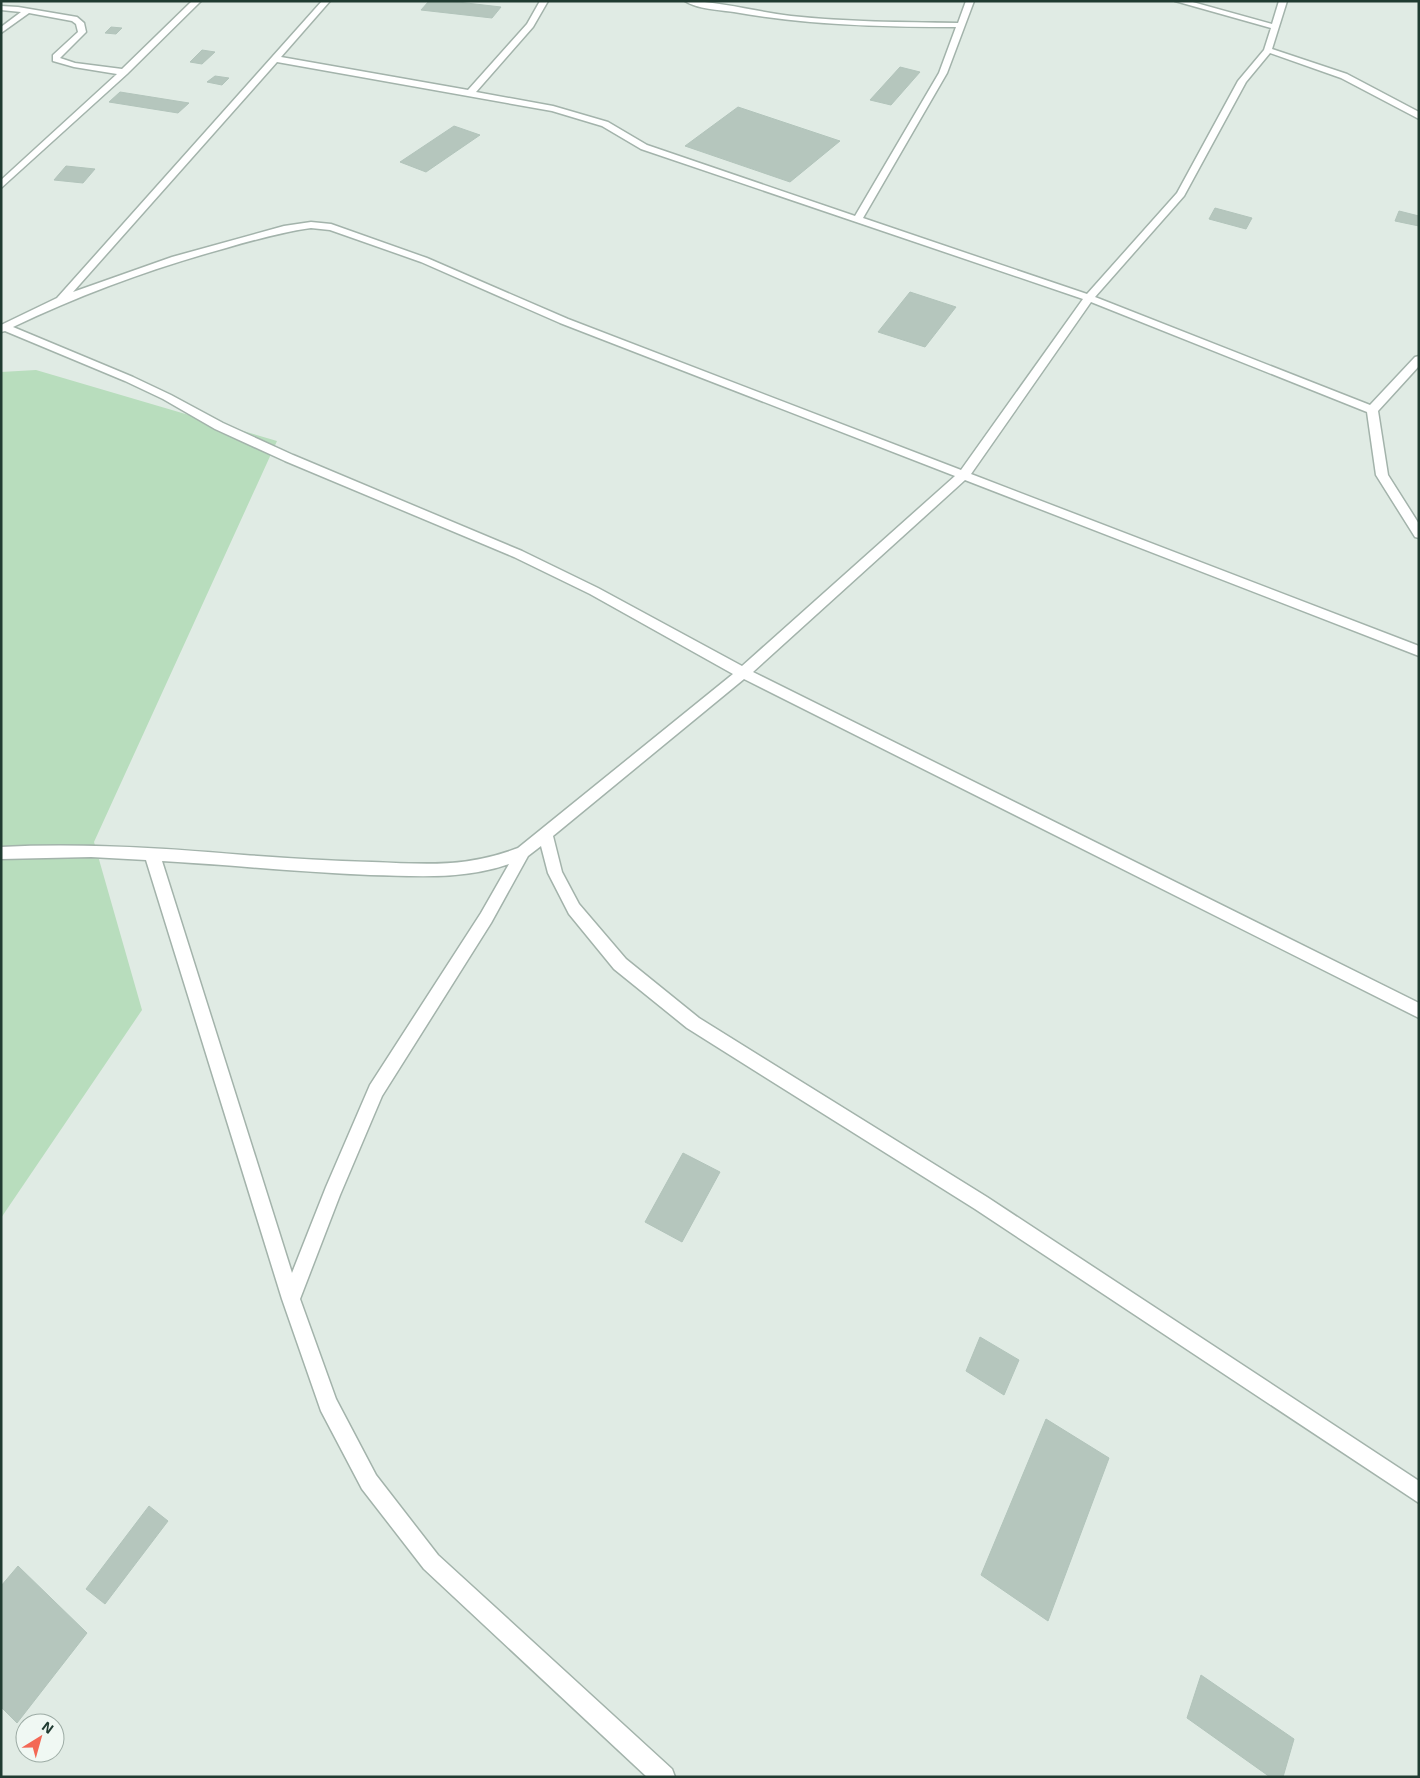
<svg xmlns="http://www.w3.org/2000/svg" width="1420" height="1778" font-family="'Exo 2',sans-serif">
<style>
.green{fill:#b8ddbd}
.building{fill:#b5c6bd;stroke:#b2c4bb}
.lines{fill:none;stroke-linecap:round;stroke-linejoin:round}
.street-casing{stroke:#a3b3ab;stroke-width:3}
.street{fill:#fff;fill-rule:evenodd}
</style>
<rect width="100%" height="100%" fill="#e0ebe4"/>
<path class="green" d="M36 370 277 441 94 842 142 1010 1 1218V372Z"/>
<path class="building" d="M429 1H449L501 7 492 18 421 10Z
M111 27 122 28 116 34 105 33Z
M202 50 215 52 202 64 190 62Z
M900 67 920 72 891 105 870 100Z
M215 76 229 78 222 85 207 82Z
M120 92 189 103 178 113 109 102Z
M738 107 840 141 790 182 685 146Z
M454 126 480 135 426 172 400 162Z
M66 166 95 169 83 183 54 180Z
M1215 208 1252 218 1246 229 1209 219Z
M1399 211 1419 216V226L1395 221Z
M910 292 956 307 925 347 878 332Z
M683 1153 720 1172 682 1242 645 1222Z
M980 1337 1019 1360 1004 1395 966 1371Z
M1046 1419 1109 1458 1048 1621 981 1575Z
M149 1506 168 1521 105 1604 86 1589Z
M18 1566 87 1633 17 1723 1 1707V1586Z
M1201 1675 1294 1739 1283 1777H1270L1187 1718Z"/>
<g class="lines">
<g class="street-casing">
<path id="street" d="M192 1H201L127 74 1 188V180L117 74 74 67 53 61V55L78 32 76 24 72 21 29 13 1 33V27L21 12 1 10V6L18 7 77 17 84 23 86 32 60 58 75 63 122 69Z
M322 1H330L281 57 468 90 527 24 540 1H548L533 27 476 92 553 106 608 122 647 145 855 216 939 73 956 27C882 27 807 25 734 12 719 10 697 9 685 1 720 1 756 12 791 16 846 22 902 22 958 23L966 1H974L947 73 863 218 1087 294 1177 193 1238 81 1264 50 1271 28 1175 1H1189L1272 24 1279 1H1287L1272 49 1347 74 1419 112V119L1341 78 1270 53 1246 82 1184 196 1095 297 1370 405 1415 357 1419 356V366L1378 411 1388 475 1419 524V538L1415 537 1376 475 1367 412 1091 302 971 474 1419 646V656L965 480 753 672 1419 1003V1018L744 679 553 836 562 872 579 904 626 959 699 1018 987 1197 1419 1481V1503L975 1209 687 1028 614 969 569 914 548 873 541 846 528 856 491 923 382 1096 340 1195 300 1299 336 1399 376 1475 438 1555 672 1769 675 1777H647L424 1569 362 1489 321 1411 282 1299 146 860 91 857 1 859V847C82 843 163 848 244 855 286 858 329 861 372 862 427 864 465 868 518 848L733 674 590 594 514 557 285 461 215 429 163 399 125 381 5 331 1 332V325L57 298ZM277 62 552 111 602 126 641 149 1083 299 961 470 568 319 427 258 331 224 311 222 284 226 172 257 73 292ZM311 228 330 230 421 262 560 323 955 476 742 666 598 588 522 551 293 455 223 423 171 395 133 377 13 327C82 294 153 268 226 248 254 240 282 232 311 228ZM162 861C231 865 300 872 370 875 418 876 463 880 509 864L481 913 370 1085 326 1187 292 1273Z"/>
</g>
<use href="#street" class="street"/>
</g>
<rect width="1420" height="1778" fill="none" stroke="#203b31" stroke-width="5"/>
<g transform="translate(40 1738) rotate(37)"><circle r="24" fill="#f0f8f3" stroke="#9daca5"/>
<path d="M0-4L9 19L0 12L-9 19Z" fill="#f36855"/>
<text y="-8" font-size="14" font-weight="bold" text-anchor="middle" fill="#203b31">N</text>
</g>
</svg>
